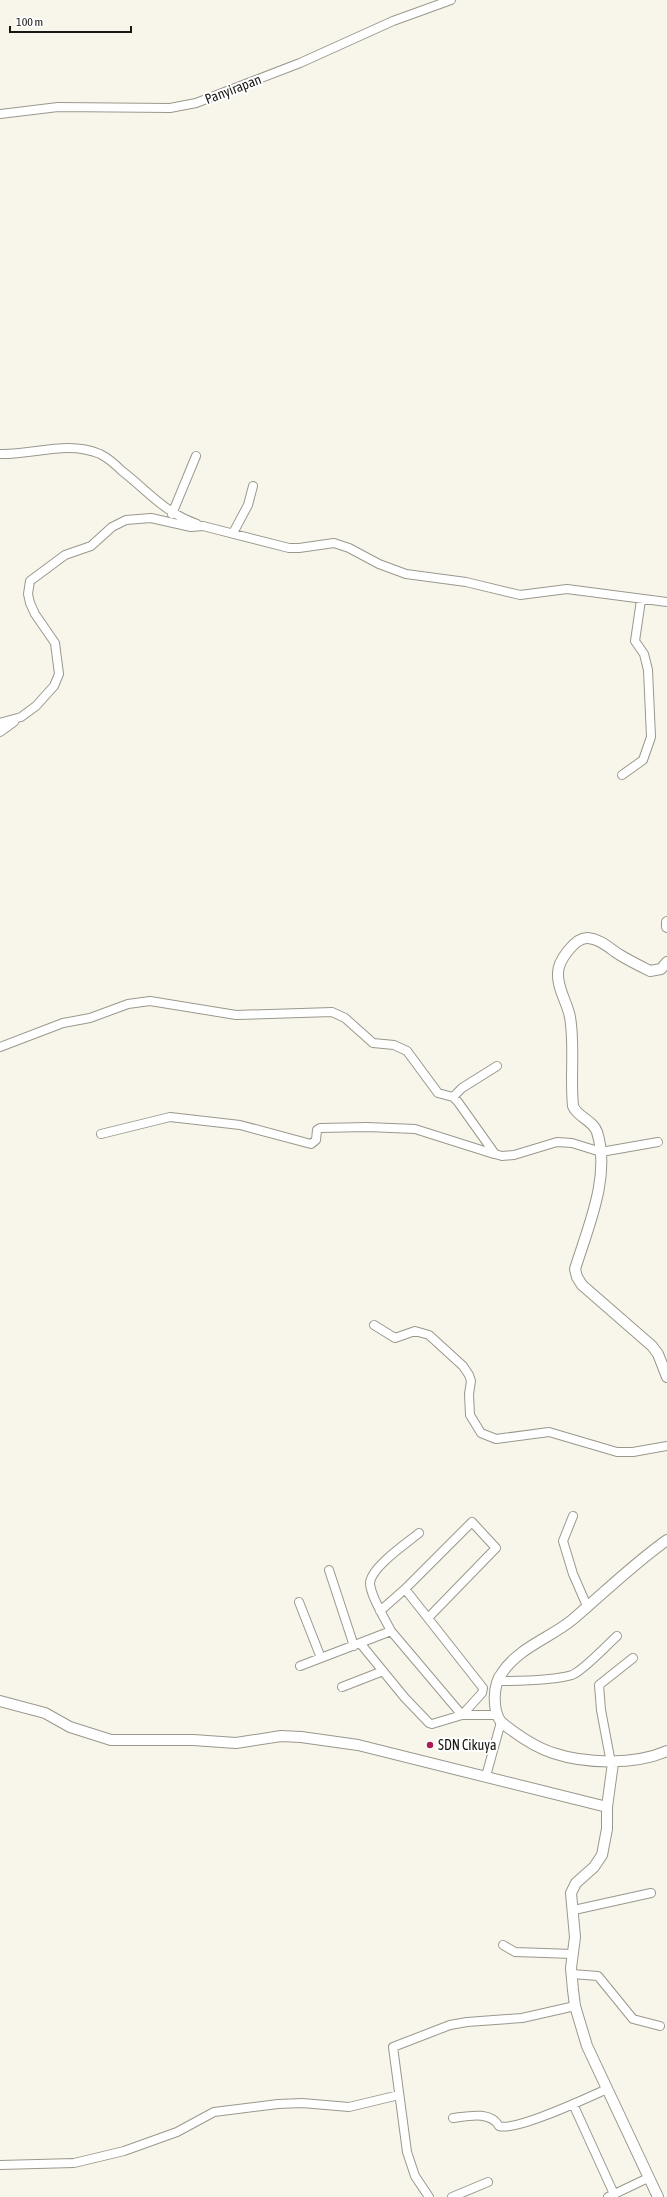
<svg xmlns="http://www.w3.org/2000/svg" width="667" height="2197" font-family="'Asap Condensed',sans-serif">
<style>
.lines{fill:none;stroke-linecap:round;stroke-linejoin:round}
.minor-casing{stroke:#9a988d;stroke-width:10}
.tertiary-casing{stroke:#9a988d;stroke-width:12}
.minor{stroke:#fff;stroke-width:8}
.tertiary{stroke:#fff;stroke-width:10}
.poi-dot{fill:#ac1d57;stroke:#fff;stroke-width:1.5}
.labels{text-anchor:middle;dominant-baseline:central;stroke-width:4;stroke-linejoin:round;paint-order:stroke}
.street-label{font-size:14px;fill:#171713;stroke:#fff}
.poi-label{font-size:14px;fill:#171713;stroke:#fff;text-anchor:start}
</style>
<rect width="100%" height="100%" fill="#f8f6eb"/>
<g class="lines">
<g class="minor-casing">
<path id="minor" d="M0 114 58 107 170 108 196 103 300 63 393 21 451 0
M0 454C34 455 67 440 100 454 108 458 116 465 122 471 148 491 165 513 197 524
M172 514 196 456
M233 533 248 505 253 486
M0 723 21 717 36 706 54 686 59 674 55 643 35 614 30 603 28 594 30 581 65 555 91 546 112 527 126 520 151 518 191 527 203 526 289 548H299L334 543 349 548 379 564 406 574 466 582 520 595 567 589 667 602
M0 732 14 722
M622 775 643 760 651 737 648 670 644 654 635 641 641 600
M0 1047 63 1023 90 1018 128 1004 150 1001 236 1015 332 1012 345 1018 373 1043 394 1045 407 1051 438 1093 453 1097 458 1102 495 1154 502 1156 514 1155 557 1142 572 1143 601 1152 658 1142
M453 1097 462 1088 497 1066
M101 1134 170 1117 240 1125 311 1144 316 1140 317 1130 320 1128 367 1127 415 1129 494 1154
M374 1325 395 1338 415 1331 429 1335 463 1366 469 1375 471 1381 469 1394 470 1415 481 1433 496 1439 549 1432 617 1452H633L667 1446
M573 1516 563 1541 573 1574 587 1606
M329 1570 354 1646
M299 1602 321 1658
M380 1611 405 1589
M391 1631C385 1619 370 1595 370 1583 371 1567 407 1543 419 1533
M360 1643 391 1631 462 1715 482 1693 483 1688 405 1589 472 1522 496 1548 428 1618
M300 1666 360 1643 405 1698 429 1723 432 1724 462 1715H496
M498 1681C519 1681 552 1681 572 1675 584 1670 607 1645 617 1636
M342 1687 383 1671
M611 1763 601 1710 599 1685 633 1658
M486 1776 501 1722
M574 1910 651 1893
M503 1945 515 1952 573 1954
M572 1974 598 1976 633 2019 660 2026
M573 2104 614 2194
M453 2118C469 2116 490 2111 499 2126 515 2132 589 2097 607 2089
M0 2165 74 2163 95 2158 124 2151 177 2132 214 2112 278 2104 302 2103 349 2107 399 2095
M429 2197 415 2176 407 2152 393 2047 450 2025 467 2022 522 2018 575 2006
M452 2197 488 2182
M608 2197 648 2178"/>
</g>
<g class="tertiary-casing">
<path id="tertiary" d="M667 922V927
M667 962 661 969 650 971C640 966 630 961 620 955 610 949 601 939 588 938 575 937 558 961 558 973 557 988 567 1002 570 1017 575 1046 570 1076 573 1106 577 1117 593 1120 597 1132 611 1176 588 1227 575 1269L577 1277 582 1285 652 1346 658 1354 667 1377
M667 1540C633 1564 604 1593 572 1620 550 1638 518 1648 502 1673 493 1684 492 1710 501 1722 516 1734 535 1747 553 1753 586 1764 635 1765 667 1751
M0 1701 45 1713 70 1727 111 1740H193L236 1743 281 1736 301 1737 358 1745 607 1807
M613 1763 607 1807V1829L602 1855 594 1867 576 1883 571 1893 575 1937 571 1968 573 1990 575 2006 587 2046 658 2197"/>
</g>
<use href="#minor" class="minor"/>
<use href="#tertiary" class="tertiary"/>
</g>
<circle class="poi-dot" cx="430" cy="1745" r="4"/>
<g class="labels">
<g class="street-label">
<text transform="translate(233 89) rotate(-21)">Panyirapan</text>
</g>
<g class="poi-label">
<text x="438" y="1745">SDN Cikuya</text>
</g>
</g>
<path d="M10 26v6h121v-6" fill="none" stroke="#171713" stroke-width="2"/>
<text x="16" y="26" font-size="12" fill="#171713" stroke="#ffffff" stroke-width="3" paint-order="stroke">100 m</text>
</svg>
